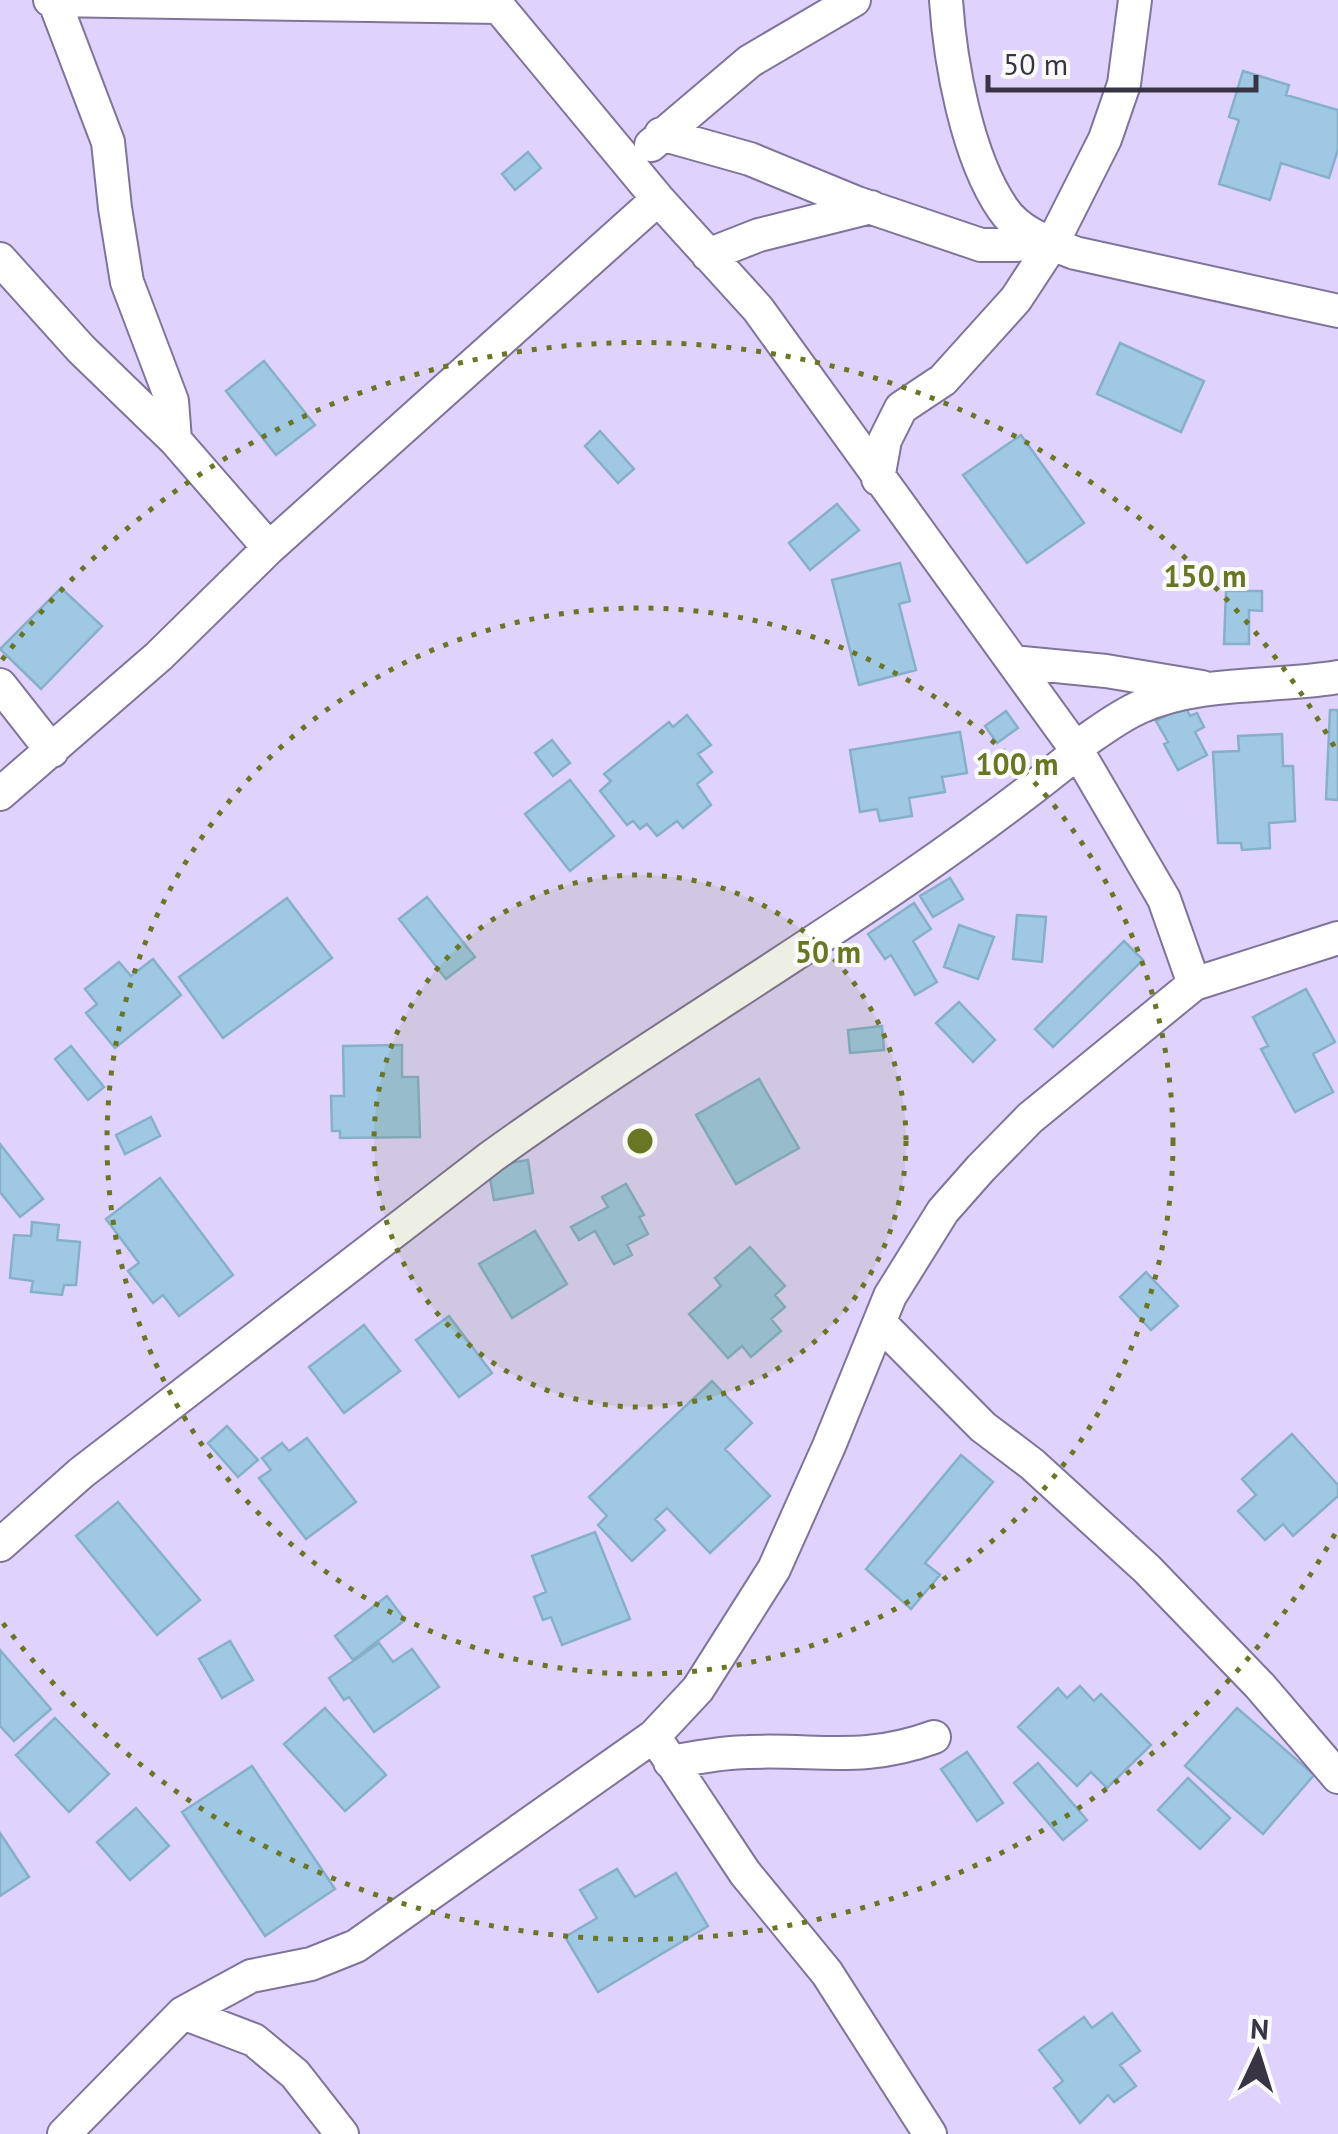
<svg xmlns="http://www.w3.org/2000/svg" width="1338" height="2134" font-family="'PT Sans',sans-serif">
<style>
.building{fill:#9ec8e4;stroke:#86afca;stroke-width:2.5}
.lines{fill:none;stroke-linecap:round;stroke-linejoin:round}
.minor-casing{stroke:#7f749a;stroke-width:36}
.minor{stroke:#fff;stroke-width:32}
.ring{fill:none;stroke:#697622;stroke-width:5;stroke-dasharray:5 10}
.centre{fill:#697622;stroke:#fbfbfb;stroke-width:5}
.ring-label{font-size:30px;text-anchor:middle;font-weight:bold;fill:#697622;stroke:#fbfbfb;stroke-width:8;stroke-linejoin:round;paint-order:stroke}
</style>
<rect width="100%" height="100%" fill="#dfd3fe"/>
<path class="building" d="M1243 71 1289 85 1286 95 1338 110V149L1329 178 1281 163 1270 200 1219 184 1239 120 1229 117Z
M528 152 541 168 515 190 502 174Z
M1120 343 1204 381 1181 432 1097 394Z
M264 361 315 425 276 455 226 391Z
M600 431 634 469 618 483 585 446Z
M1021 435 1084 523 1027 563 963 475Z
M837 504 859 530 810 570 789 543Z
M900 563 910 601 899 604 916 670 859 685 832 580Z
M61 588 102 626 41 689 0 649Z
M1226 591H1262V611L1249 610V644H1224Z
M1185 706 1190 716 1197 713 1204 727 1195 732 1207 755 1178 770 1164 744 1168 742 1156 721Z
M1330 710H1338V800L1326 799Z
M1006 711 1018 728 997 743 985 726Z
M687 715 711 745 698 754 712 772 697 784 711 805 683 828 677 821 657 836 647 824 640 829 633 821 627 825 600 791 611 781 604 774 669 722 673 727Z
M960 732 967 773 942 777 945 792 909 798 912 816 880 821 877 809 860 812 850 750Z
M1282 734 1283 766H1293L1295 821 1269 823 1270 848 1242 850 1241 843H1218L1213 752 1239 751 1238 736Z
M552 740 570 763 553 776 535 753Z
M570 780 614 836 570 871 525 814Z
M950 878 963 899 933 917 920 896Z
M427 897 475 957 446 979 399 919Z
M287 898 332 958 223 1038 179 977Z
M914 903 931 929 913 941 937 982 915 995 891 955 885 959 868 934Z
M1017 915 1046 917 1042 962 1013 959Z
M959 925 994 937 978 979 944 967Z
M1124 941 1143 960 1053 1047 1035 1029Z
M153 959 181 995 115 1048 86 1013 97 1004 85 989 119 962 131 976Z
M1306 989 1335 1042 1313 1054 1333 1092 1295 1112 1261 1049 1268 1046 1253 1017Z
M959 1002 995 1040 973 1062 936 1023Z
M882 1026 884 1050 850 1053 848 1030Z
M402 1045V1077H418L420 1137 340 1138V1131H332L331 1096H344L343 1046Z
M71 1046 104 1087 88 1100 55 1059Z
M759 1079 799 1148 736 1184 696 1115Z
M151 1117 160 1136 125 1154 116 1135Z
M0 1144 43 1199 20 1217 0 1192Z
M528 1160 533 1193 494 1200 488 1167Z
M160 1178 233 1275 179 1316 163 1295 153 1303 128 1271 139 1263 106 1219Z
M626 1184 644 1215 639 1217 648 1234 627 1245 632 1255 614 1264 595 1231 579 1240 571 1227 608 1207 602 1197Z
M32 1222 59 1225 57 1240 80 1242 76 1285H64L62 1295 31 1292 33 1281 10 1278 14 1235 31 1236Z
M535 1231 567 1284 512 1318 479 1264Z
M750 1247 785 1286 775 1295 785 1307 771 1319 781 1331 751 1357 742 1346 728 1358 689 1314 721 1286 715 1278Z
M1146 1272 1178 1306 1151 1330 1120 1297Z
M449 1316 492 1373 459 1397 416 1340Z
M364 1325 400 1371 344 1413 309 1367Z
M712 1381 752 1423 725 1449 770 1496 710 1553 667 1508 655 1519 665 1530 632 1561 598 1525 607 1516 589 1497Z
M227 1426 258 1460 238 1477 208 1443Z
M1292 1434 1338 1485V1496L1293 1536 1283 1524 1265 1540 1238 1511 1256 1495 1242 1479Z
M307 1438 356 1502 306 1539 259 1478 271 1470 262 1458 282 1443 289 1451Z
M961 1455 993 1482 925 1563 940 1575 911 1609 866 1569Z
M118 1502 200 1600 157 1635 76 1536Z
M595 1532 630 1619 562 1645 551 1617 543 1620 534 1597 546 1592 532 1556Z
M387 1596 405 1620 353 1660 335 1636Z
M230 1641 253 1680 222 1698 199 1659Z
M379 1643 393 1662 412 1649 439 1687 374 1732 349 1697 344 1700 329 1678Z
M0 1650 51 1709 14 1741 0 1726Z
M1080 1686 1094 1701 1101 1694 1151 1745 1107 1788 1091 1772 1077 1786 1018 1727 1058 1688 1067 1698Z
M325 1708 386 1775 345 1811 284 1744Z
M1237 1708 1314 1775 1263 1834 1185 1766Z
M55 1718 109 1774 69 1812 16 1755Z
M967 1752 1003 1803 977 1821 941 1769Z
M1038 1763 1087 1820 1063 1840 1014 1783Z
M252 1766 335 1889 265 1936 182 1812Z
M1188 1778 1230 1818 1200 1849 1158 1810Z
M136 1808 169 1846 130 1880 97 1842Z
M0 1833 29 1877 0 1896Z
M617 1869 635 1897 676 1873 708 1926 598 1992 565 1937 597 1918 580 1890Z
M1112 2013 1140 2051 1120 2065 1136 2086 1114 2102 1108 2095 1080 2123 1054 2088 1063 2081 1039 2050 1084 2017 1092 2028Z"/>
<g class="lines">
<g class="minor-casing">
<path id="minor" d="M50 0 499 7
M54 0 108 142 115 208 127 282 172 401 175 440
M493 0 658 199 758 309 1078 752 1164 899 1194 984
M946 0C950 62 967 157 1003 209 1019 233 1049 243 1075 253L1338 311
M661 134 750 159 857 203 981 245H1017L1036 238
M651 145 750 61 854 0
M708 255 759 235 871 207
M0 259 81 349 175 440 269 548
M878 479 885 440 901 408 943 380 1016 299 1052 244 1105 139 1124 84 1135 0
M1013 662 1106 671 1202 687
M0 685 52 751
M1075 748C1096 734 1117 717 1140 707 1201 680 1274 688 1338 677
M0 794 159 656 269 548 658 199
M880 1323 983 1427 1032 1464 1147 1569 1260 1686 1338 1777
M0 1545 81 1473 491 1157C684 1018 893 903 1078 752
M654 1736 745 1873 827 1973 930 2134
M670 1762C696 1758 722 1752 748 1752 819 1749 863 1763 934 1737
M183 2013 254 2040 295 2074 342 2134
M64 2134 183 2013 251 1976 311 1964 356 1946 654 1736 698 1689 774 1569 829 1446 890 1296 943 1211 981 1168 1030 1118 1194 984 1338 938"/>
</g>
<use href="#minor" class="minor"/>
</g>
<circle cx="640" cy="1141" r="266" fill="#697622" fill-opacity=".12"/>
<g class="ring">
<circle cx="640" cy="1141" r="266"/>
<circle cx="640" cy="1141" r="533"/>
<path d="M1335 1534A799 799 0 0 1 2 1622M2 660A799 799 0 0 1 1335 748"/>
</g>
<circle cx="640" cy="1141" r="15" class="centre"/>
<g class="ring-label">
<text x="1205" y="587">150 m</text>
<text x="1017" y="775">100 m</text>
<text x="828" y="963">50 m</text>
</g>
<g transform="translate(1258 2054) rotate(4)" stroke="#fbfbfb" stroke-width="8" paint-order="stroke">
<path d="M0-8L18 38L0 25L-18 38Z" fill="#383444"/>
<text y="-15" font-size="28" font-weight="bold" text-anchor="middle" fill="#383444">N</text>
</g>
<path d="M988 75v15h268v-15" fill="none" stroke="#383444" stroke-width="5"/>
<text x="1003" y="75" font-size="30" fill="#383444" stroke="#fbfbfb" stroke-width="8" paint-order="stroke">50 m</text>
</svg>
